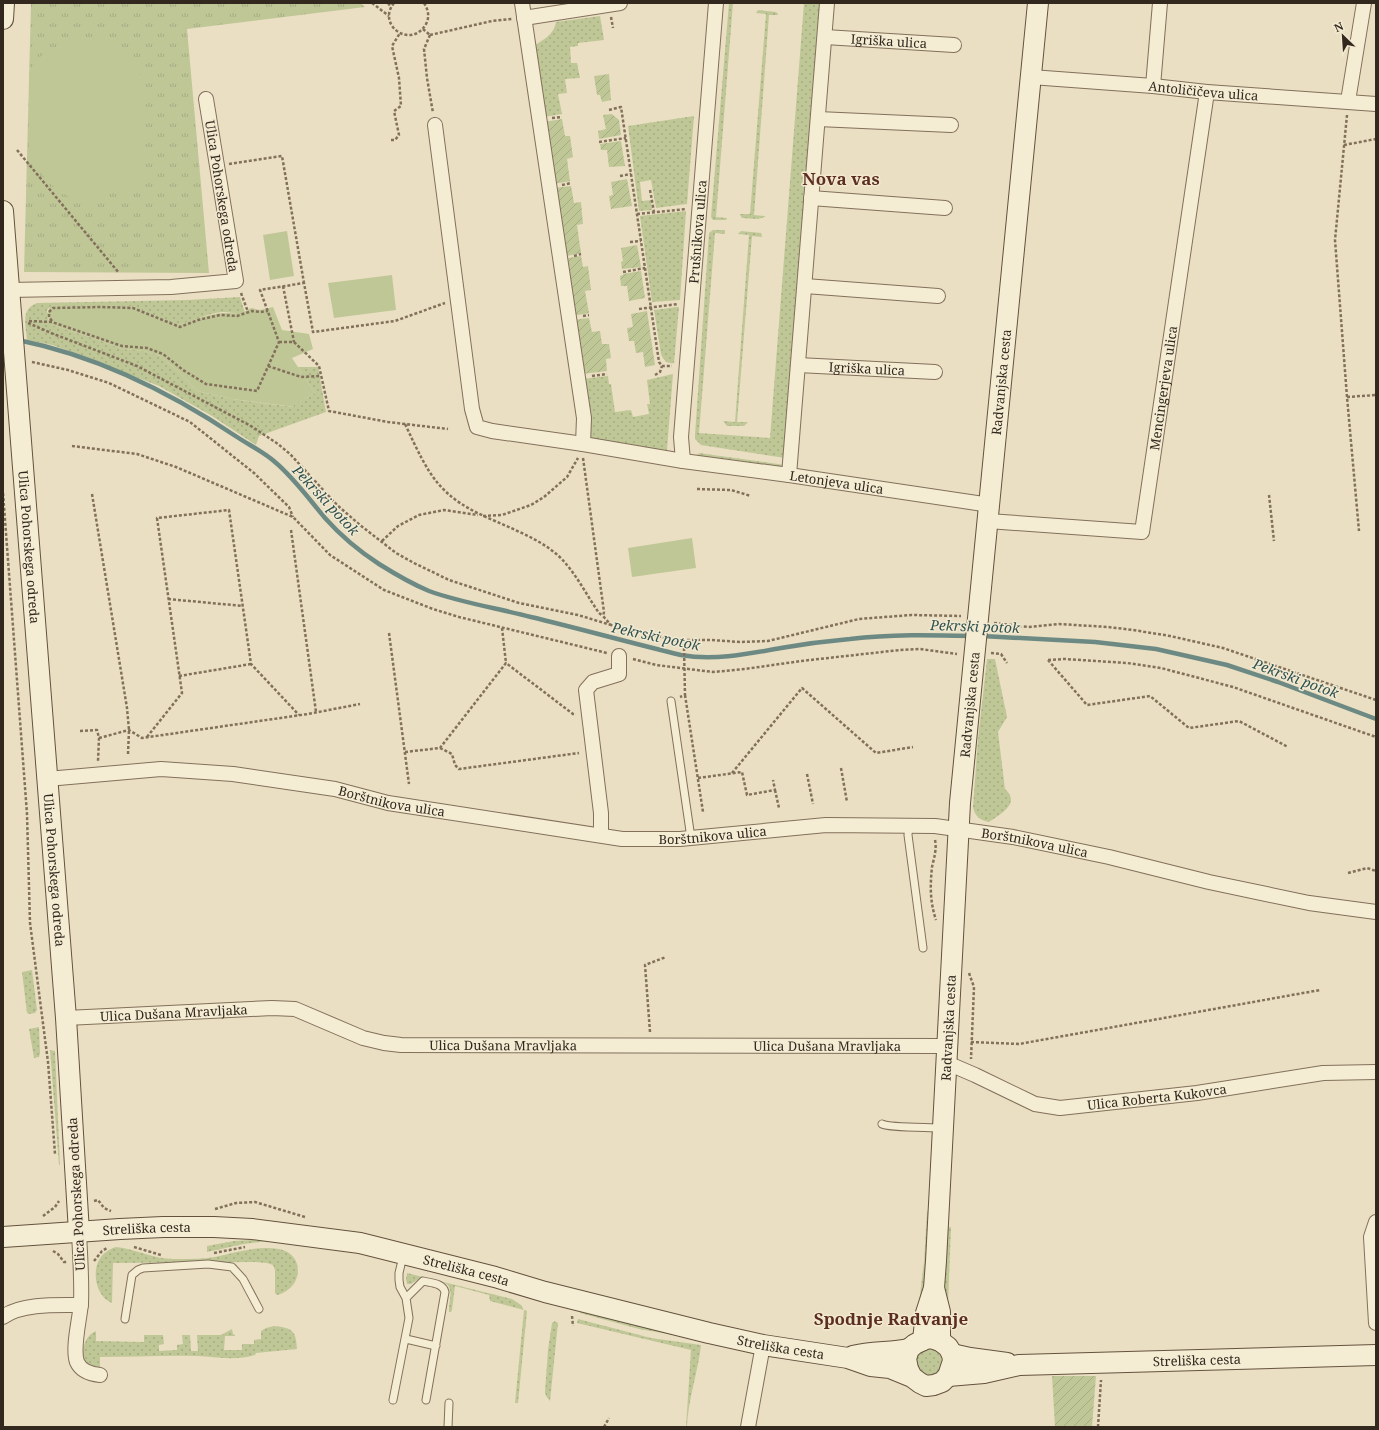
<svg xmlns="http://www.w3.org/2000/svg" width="1379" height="1430" font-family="'Noto Serif',serif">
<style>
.grass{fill:url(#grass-dots)}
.park{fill:url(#park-tufts)}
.garden{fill:url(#garden-furrows)}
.pitch{fill:#c0c797}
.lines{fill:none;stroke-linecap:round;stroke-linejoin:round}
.stream{stroke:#6c8a83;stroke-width:4.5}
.lane-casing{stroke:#82705b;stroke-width:9}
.street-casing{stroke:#82705b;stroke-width:16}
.secondary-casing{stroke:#64523e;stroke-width:22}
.path{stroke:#82705b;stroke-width:2.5;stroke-dasharray:3 2;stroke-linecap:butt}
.lane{stroke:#f5ecd4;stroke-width:7}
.street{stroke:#f5ecd4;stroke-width:14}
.secondary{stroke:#f5ecd4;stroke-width:20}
.labels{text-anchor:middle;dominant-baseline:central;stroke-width:3;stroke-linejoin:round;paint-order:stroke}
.street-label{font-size:13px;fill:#33281e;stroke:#f2e9d0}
.water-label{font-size:14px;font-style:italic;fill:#2e5150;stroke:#f2e9d0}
.district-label{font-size:17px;font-weight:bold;fill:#5c2e21;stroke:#f2e9d0}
</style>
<defs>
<pattern id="grass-dots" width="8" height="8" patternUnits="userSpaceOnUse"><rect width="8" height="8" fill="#c0c797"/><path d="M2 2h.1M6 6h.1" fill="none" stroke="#a5ab82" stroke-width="1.8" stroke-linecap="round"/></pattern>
<pattern id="park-tufts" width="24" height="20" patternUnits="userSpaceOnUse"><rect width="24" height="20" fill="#c0c797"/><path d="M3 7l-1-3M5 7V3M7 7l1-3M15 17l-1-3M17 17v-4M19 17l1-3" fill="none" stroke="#a5ab82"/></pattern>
<pattern id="garden-furrows" width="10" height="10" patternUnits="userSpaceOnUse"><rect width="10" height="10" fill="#c0c797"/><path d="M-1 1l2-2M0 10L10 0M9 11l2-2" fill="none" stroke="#a5ab82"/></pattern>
</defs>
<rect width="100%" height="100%" fill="#eadfc2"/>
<path class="grass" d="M729 3H733L716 217 727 218 726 220H713L711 217Z
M804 3H820L785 458 701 445 695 439V435L709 233 713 230H725V234L715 233 699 433 770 438Z
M758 10 776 12 778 14V15H769L754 215 765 216V217L758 219 742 218 740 215V214H750L766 14 756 13Z
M600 16 604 40 578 43V46L570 47 571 63H577L580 78 565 79 567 93 558 94 562 114 544 117 535 45C545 39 554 34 556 22Z
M694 116 687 204 656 208 651 180 640 182 642 201 651 200 652 210 639 211 628 126Z
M686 211 680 300 652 302 640 216Z
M741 231 761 233 762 237 752 236 737 422H748L744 426H727L723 421 735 422 749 235 738 234Z
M240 297 245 313C237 314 230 312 222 312 208 313 193 321 179 325L174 324 133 306H63L54 305 50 307 47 310 48 319 52 325 96 339 122 349 144 351 160 356 179 372 197 391 232 399 293 407V405L315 393 298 367H318L326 412 259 436 256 445 212 416 159 386 69 351 52 345 27 340C26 326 20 309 37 303L187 300Z
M676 307H679L674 363C667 364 664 361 661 354L654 310Z
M673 374 667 450 589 443 582 379 608 376 609 384H611L615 412 631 410 633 417 649 414 647 404H650L647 380Z
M700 453 706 454 785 465 783 469 699 456 696 455Z
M987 659H995L1007 717 998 732 1005 789C1021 803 1001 814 989 822 980 820 975 817 973 807L978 739Z
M32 970 37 1010 35 1013 29 1014 27 1013 22 972Z
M39 1027 40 1053 39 1057 34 1058 29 1029Z
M50 1050 55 1051 60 1165H59Z
M929 1208 927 1277 919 1303 924 1262 927 1212Z
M951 1227 948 1305 943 1296 945 1228Z
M253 1240 267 1241 244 1244 207 1252V1246L234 1241Z
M116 1247C137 1249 155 1260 176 1259 189 1259 203 1259 215 1257 236 1253 257 1245 279 1249 306 1254 303 1289 277 1295L275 1293V1270L273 1265 267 1263 255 1262 113 1263 112 1303C96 1297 92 1273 99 1260 103 1253 109 1249 116 1247Z
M407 1273 512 1299 521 1305 524 1310 527 1311 518 1403H515L524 1310 490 1301 489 1295 455 1286 452 1310 451 1312H449C448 1302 454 1292 447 1284L422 1277 411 1284H407L406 1279Z
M580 1311 691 1338 639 1329 580 1313Z
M578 1319 651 1338 701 1345C698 1372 688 1399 687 1427H686L691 1350 577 1323Z
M555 1321 558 1323 550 1401 546 1396 545 1392 548 1350 552 1323Z
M274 1326C293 1328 296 1331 297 1349L256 1353 255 1355C236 1361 217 1357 197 1356 165 1355 132 1357 100 1357V1368L87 1363 83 1357C82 1347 86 1335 96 1331V1341L144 1342V1335H163L164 1344 159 1345V1351L177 1350V1345L183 1344 182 1335H190L191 1351H198L197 1335H221L232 1329 233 1334 235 1335V1336H225L224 1350H242V1344H254V1340L261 1339V1331L266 1328Z
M916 1362a13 13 0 1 1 26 0a13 13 0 1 1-26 0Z"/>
<path class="park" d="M31 3H360L365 7 187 29 209 273 24 272Z"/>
<path class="garden" d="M609 74 611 100 602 102 600 95H597L594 76Z
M612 114 619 120 621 135 599 139 598 131 606 129 603 115Z
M562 119 565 136H570L573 157 567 159 570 181 554 184 544 122Z
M621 141 625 166 609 167 607 150H601L600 144Z
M627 179 632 206 611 209 609 196 613 195 611 182Z
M571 186 574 203 581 202 583 224 577 225 581 253 567 256 561 215H558L554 188Z
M637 245 641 267 622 269 621 262 623 261 621 248Z
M581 256 583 267 588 266 591 290 585 291 589 313 572 316 566 273 570 272 568 258Z
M641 271 645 298 629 301 627 286H621L620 276 623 275V274Z
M647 311 655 365 645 367 643 352 636 353 634 341H629L627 328 633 327 631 314Z
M589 318 592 332 600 331 602 344H609L611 358 606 359 607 371 582 374 573 320Z
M1052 1376H1096L1092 1427H1055Z"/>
<path class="pitch" d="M75 39 93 40 114 47 136 62 146 95 143 178 121 191 95 198 73 199 56 189 29 160V73L37 59 50 50Z
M287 231 294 276 270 280 263 235Z
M392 275 396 310 334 318 328 283Z
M83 304H113L114 305 133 306 174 324 179 325C191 321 203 316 215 314 229 311 238 317 251 308L260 310 273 307 282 330 309 334 313 349 292 358 315 393 294 405V407L232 399 197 391 179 372 160 356 144 351 122 349 96 339 52 325 50 323 47 314 50 307 54 305 82 306Z
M692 538 696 568 632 577 628 548Z"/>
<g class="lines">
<path class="stream" d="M18 340C98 356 170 392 237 437 249 445 264 452 275 462 294 478 309 499 325 518 341 536 359 551 379 564 395 574 412 584 429 591 462 603 497 608 531 617 581 629 631 643 681 655 714 661 748 654 781 648 804 644 827 641 850 639 891 634 931 635 972 636
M982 636 1095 642 1156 649 1227 665 1278 682 1376 719"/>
<g class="lane-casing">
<path id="lane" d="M671 701 691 838
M909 825 908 835 923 948
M882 1124C889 1128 930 1127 942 1128
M406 1298 423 1281C431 1283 443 1283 445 1292L426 1400
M125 1319 132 1275 138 1270 143 1268 208 1264 232 1267 243 1279 259 1309
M406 1339 436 1346
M393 1400 409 1318 406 1298 400 1287 399 1280V1273L403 1256
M448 1427 449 1403"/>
</g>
<g class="street-casing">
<g id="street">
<path d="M522 3 584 418 583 444"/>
<path d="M524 18 620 3"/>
<path id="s1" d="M825 37 954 45"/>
<path id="s2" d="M1031 77 1153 86 1207 92 1376 104"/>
<path d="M1153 86 1160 3"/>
<path d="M1348 101 1364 3"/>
<path d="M818 119 951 125"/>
<path id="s3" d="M435 125 472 409 477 427 492 431 583 444 683 461 789 475 990 505"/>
<path d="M811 198 945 208"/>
<path d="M805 286 938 296"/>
<path d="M9 290 171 287 236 281 206 99"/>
<path id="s4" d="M798 365 935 372"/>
<path id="s5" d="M683 461 681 437 716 3"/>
<path d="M789 475 827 3"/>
<path id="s6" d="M988 521 1142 532 1207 92"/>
<path id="s7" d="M47 779 161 769 233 774 335 789 388 803 622 839H680L826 825 935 826 1013 837 1109 857 1209 882 1309 903 1376 912"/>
<path d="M601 835V813L586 690 593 682 619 674V656"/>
<path id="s8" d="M66 1018 272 1008 295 1009 363 1038 384 1043 401 1045 947 1046"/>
<path id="s9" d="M947 1063 975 1075 1035 1104 1060 1108 1197 1093 1323 1073 1376 1072"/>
<path d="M1376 1222 1371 1237 1376 1323"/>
<path d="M79 1232C80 1256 82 1280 81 1303 80 1318 72 1348 77 1362 81 1371 90 1374 100 1375"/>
<path d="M3 1317C21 1303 59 1305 81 1305"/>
<path d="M748 1427 763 1345"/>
</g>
</g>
<g class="secondary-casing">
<g id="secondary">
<path d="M3 19 4 3"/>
<path id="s10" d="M3 211 66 1018 79 1232"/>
<path id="s11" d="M3 1237 120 1229 163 1227H214L252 1229 360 1243 495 1277 545 1292 709 1333 763 1345 848 1358 871 1366 890 1368 912 1377 920 1383 926 1386 934 1385 942 1382 948 1376 953 1361 952 1354 948 1347 940 1341 934 1339 928 1338 915 1344 909 1349 906 1359 908 1369 912 1377"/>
<path d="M934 1288 940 1312V1341"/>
<path id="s12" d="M923 1340 926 1313 934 1288 936 1261 960 803 1038 3"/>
<path d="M952 1354 970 1358 1007 1363"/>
<path d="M853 1356C872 1351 891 1353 909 1349"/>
<path id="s13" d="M948 1376 984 1373 1019 1365 1376 1355"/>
</g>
</g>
<path class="path" d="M372 3 389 16
M388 3 391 7
M394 3C376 25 411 50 426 24 430 17 428 9 424 3
M611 17 613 28
M423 29 430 35
M430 35 492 21 512 19
M430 35 424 49 427 78 433 113
M609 110 621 107 659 362 662 366H672
M1347 115 1335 240 1347 397 1359 531
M552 118 562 117
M391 140H395L399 135 394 111 401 106 399 78 392 46 400 33
M599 142 626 138
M1344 145 1376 139
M17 150 119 273
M229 164 282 156 304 283
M620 176 631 174
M562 185 571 183
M650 190 654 212
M637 214 686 209
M630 242 641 241
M574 256 581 254
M623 272 645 268
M283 286 294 342
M241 293 248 312
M639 309 678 304
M583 316 589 315
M29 321 52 322 122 346 147 348 163 354 183 370 206 384 257 391 279 342 260 290 304 283 313 332 395 321 445 303
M52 321 49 317V312L53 308 101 307 133 308 180 327 198 320 220 315 237 316 252 311 260 312 268 311
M28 323 51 333 137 366 251 426 278 444 290 454 337 505 360 525 396 553 414 563 449 580 519 603 578 615 611 625
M279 342H294L319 366 329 411 388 422 448 429
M32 362 68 370 109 383 190 422 254 473 289 507 293 517
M268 366 301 377 321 376
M655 375 660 372 662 366
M592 376 607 374
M1347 397 1376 395
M405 424C430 477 438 497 495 521 515 530 536 538 554 552 573 567 585 593 599 613L603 616
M72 446 137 454 176 467 293 517 330 555 384 590 433 609 459 617 607 653
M583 458 604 612 603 616 611 625 633 629 680 642 684 648 685 695 680 697
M697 489 731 490 751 496
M3 493 27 814 30 923 48 1062 55 1154
M92 494 127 708 129 730 128 754
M1269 495 1274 541
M483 516 502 515 531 505 544 497 567 477 578 458
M291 530 316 712
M382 541 398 526 419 515 444 510 478 515
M168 599 243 606
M994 623 1028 627 1059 624 1108 627 1133 630 1170 636 1223 648 1376 700
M502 628 506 663
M389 633 409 784
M677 640H711L740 642 768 641 859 619 911 615 961 616
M991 653 1001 654 1007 663
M633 659 656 665 713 672 745 669 801 661 900 650 920 649 957 654
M1048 660 1065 659 1127 663 1161 668 1233 687 1376 737
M1048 660 1087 705 1150 696 1189 728 1239 721 1288 747
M179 676 251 664
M685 695 703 812
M80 731 97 730 99 738 98 761
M147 737 182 693 157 518 229 510 251 664 299 715
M99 738 129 730 142 738 308 714 360 704
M440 748 452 754 455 765 459 769 579 753
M405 752 440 748 506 663 573 714H576
M841 768 847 802
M732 773 802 688 876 753 913 747
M807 774 813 804
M698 778 742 772 747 795 775 790 773 780
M775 790 779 808
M935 840C937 849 934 858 932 867 930 886 930 902 936 920
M1348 873 1367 868 1376 871
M969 973 974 987 971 1059
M650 1032 645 965 666 957
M971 1042 1019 1044 1320 990
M94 1201 98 1200 104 1208 111 1211
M215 1209 236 1203 255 1202 305 1217
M43 1216 55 1207 59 1201
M134 1247 161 1255
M53 1251 58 1254 64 1262H67
M214 1253 245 1247
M94 1261 102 1251 107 1248
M572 1316 573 1326
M604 1427 609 1418
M1098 1427 1101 1380"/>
<use href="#lane" class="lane"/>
<use href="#street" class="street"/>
<use href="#secondary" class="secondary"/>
</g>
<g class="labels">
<g class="street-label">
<text stroke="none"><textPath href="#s1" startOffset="64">Igriška ulica</textPath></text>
<text stroke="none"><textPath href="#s2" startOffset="173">Antoličičeva ulica</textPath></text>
<text transform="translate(222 196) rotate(81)">Ulica Pohorskega odreda</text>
<text stroke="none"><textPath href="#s5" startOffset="230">Prušnikova ulica</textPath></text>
<text stroke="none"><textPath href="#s4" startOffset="69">Igriška ulica</textPath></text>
<text stroke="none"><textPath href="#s12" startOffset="962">Radvanjska cesta</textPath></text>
<text stroke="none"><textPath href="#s6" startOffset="300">Mencingerjeva ulica</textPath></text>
<text stroke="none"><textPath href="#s3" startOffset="669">Letonjeva ulica</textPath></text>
<text stroke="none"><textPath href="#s10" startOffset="337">Ulica Pohorskega odreda</textPath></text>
<text stroke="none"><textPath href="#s12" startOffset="638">Radvanjska cesta</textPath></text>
<text stroke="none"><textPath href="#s7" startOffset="348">Borštnikova ulica</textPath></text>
<text stroke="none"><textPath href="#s7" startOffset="672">Borštnikova ulica</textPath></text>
<text stroke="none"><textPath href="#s7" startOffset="996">Borštnikova ulica</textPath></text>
<text stroke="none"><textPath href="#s10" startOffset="661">Ulica Pohorskega odreda</textPath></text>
<text stroke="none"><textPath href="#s8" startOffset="108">Ulica Dušana Mravljaka</textPath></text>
<text stroke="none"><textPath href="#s12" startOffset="314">Radvanjska cesta</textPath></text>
<text stroke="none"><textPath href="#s8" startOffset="444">Ulica Dušana Mravljaka</textPath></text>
<text stroke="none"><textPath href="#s8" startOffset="768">Ulica Dušana Mravljaka</textPath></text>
<text stroke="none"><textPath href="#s9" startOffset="220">Ulica Roberta Kukovca</textPath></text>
<text transform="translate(76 1194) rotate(-93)">Ulica Pohorskega odreda</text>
<text stroke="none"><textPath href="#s11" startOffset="144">Streliška cesta</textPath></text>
<text stroke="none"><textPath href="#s11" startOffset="468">Streliška cesta</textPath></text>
<text stroke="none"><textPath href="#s11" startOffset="792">Streliška cesta</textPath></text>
<text stroke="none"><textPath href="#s13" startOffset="250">Streliška cesta</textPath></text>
</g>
<g class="water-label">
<text transform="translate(326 500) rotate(47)">Pekrski potok</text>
<text transform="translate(975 626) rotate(2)">Pekrski potok</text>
<text transform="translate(656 636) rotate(12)">Pekrski potok</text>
<text transform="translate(1296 678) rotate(20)">Pekrski potok</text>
</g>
<g class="district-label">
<text x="841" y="178">Nova vas</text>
<text x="891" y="1318">Spodnje Radvanje</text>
</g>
</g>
<rect width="1379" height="1430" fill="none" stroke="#33281e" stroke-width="8"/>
<g transform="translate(1343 36) rotate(335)" stroke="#f2e9d0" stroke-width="3" paint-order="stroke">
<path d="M0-3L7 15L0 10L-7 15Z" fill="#33281e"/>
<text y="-6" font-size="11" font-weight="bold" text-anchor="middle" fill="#33281e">N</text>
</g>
</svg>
